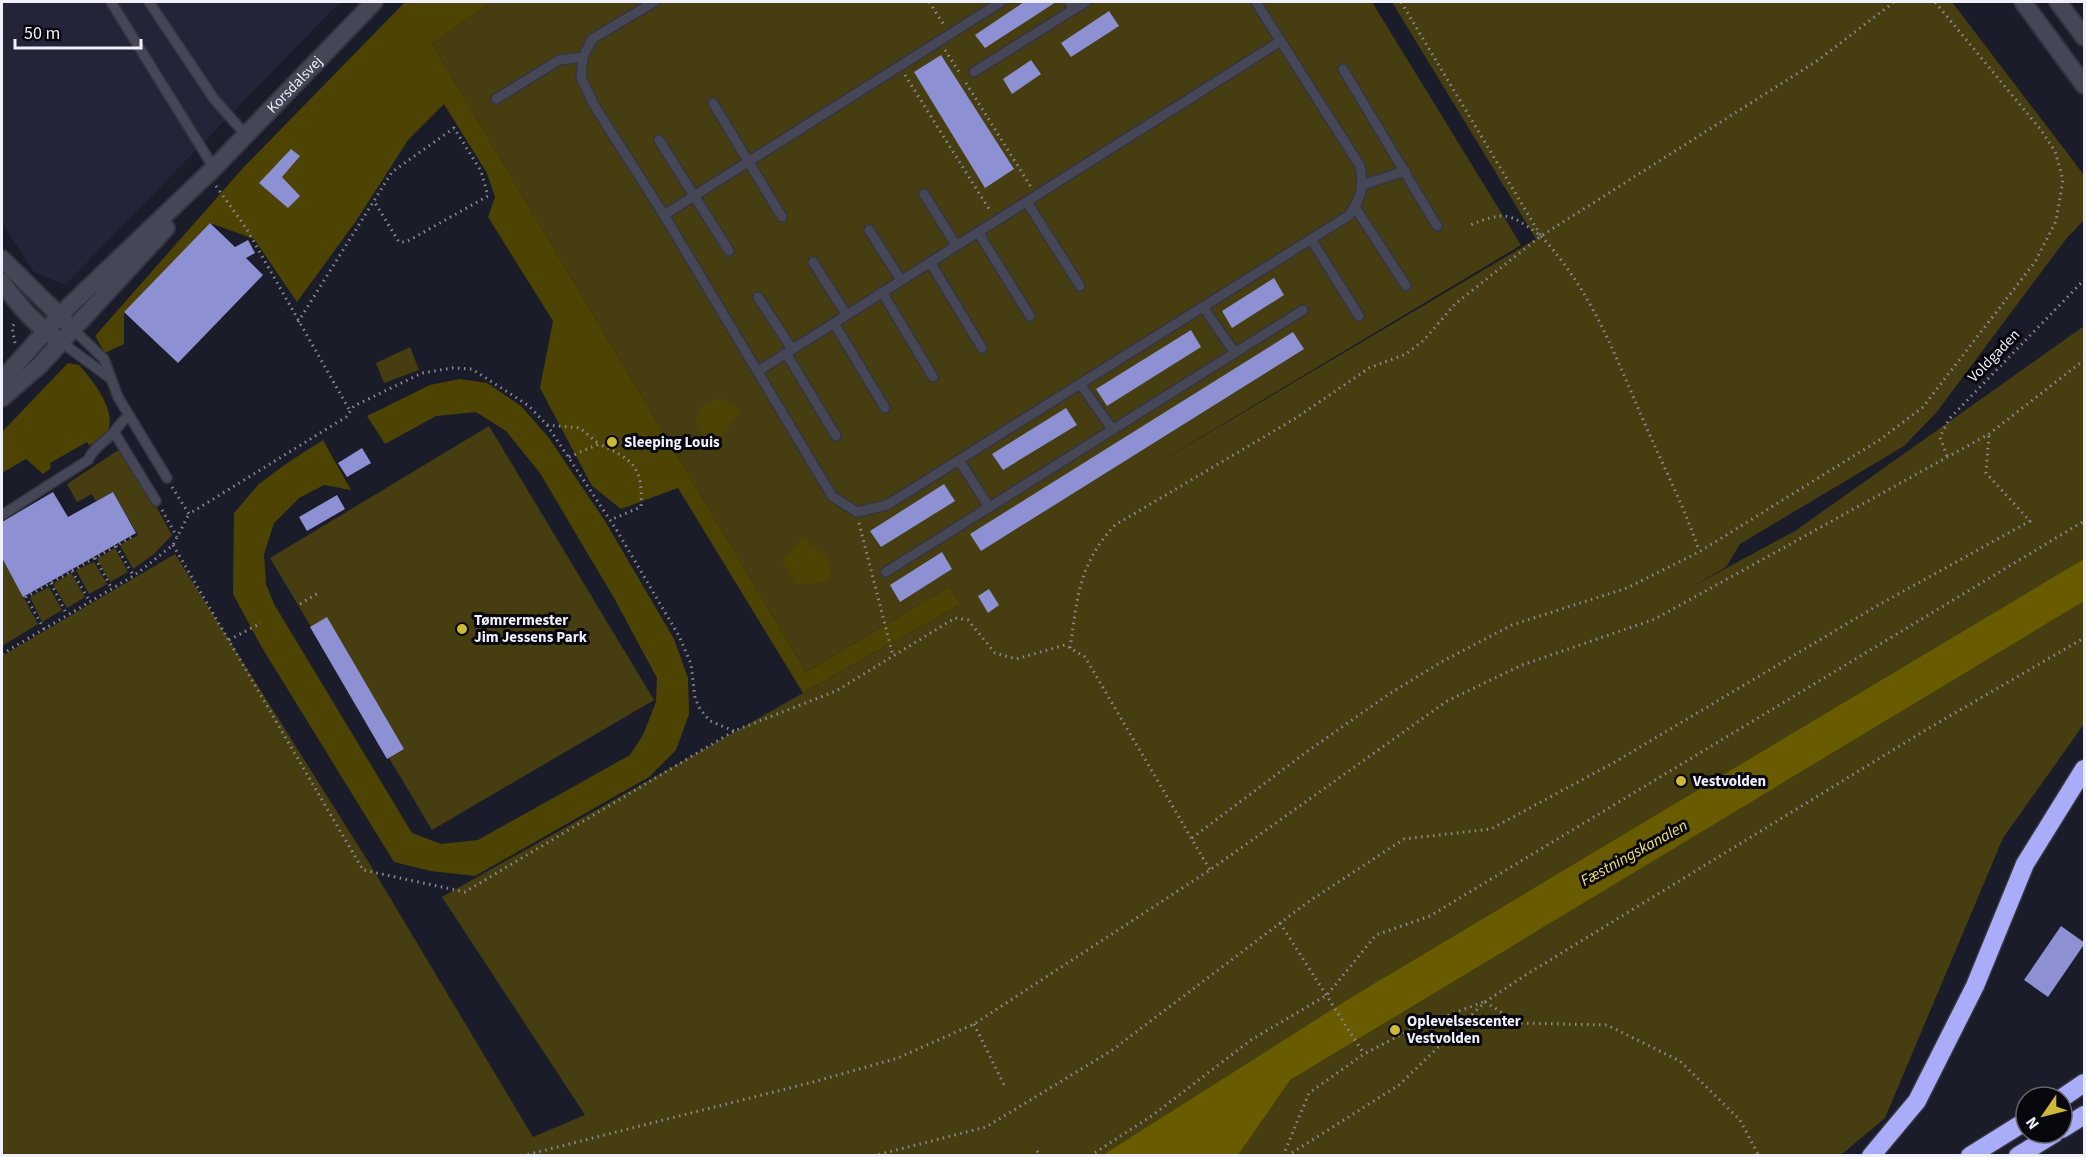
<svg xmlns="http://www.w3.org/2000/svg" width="2086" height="1157" font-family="'Source Sans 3',sans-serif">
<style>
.built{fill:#232437}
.green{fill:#463e10}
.forest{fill:#4d4403}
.water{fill:#685b00}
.building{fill:#8d90d3}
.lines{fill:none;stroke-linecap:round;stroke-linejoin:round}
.service-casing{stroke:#353540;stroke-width:12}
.minor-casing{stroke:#353540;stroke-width:20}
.tertiary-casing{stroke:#353540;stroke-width:20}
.secondary-casing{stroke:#353540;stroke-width:20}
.motorway-casing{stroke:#353540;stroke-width:21}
.path{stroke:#898a95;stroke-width:3;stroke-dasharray:1.5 4.5;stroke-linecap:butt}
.service{stroke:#464756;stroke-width:9}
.minor{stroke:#464756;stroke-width:16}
.tertiary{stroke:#464756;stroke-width:16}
.secondary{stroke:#464756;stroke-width:16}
.motorway{stroke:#a9acf8;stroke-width:18}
.poi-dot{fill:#cdb938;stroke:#07070d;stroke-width:2}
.labels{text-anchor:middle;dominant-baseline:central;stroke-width:6;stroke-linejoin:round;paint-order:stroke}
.street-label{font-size:15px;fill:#eff0f9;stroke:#07070d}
.poi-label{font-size:15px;font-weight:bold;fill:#eff0f9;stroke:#07070d;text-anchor:start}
.water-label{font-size:16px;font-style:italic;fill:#f1e077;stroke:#07070d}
</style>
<rect width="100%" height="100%" fill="#1b1c29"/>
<path class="built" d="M2 2H340L65 285 34 272 2 223Z"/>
<path class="green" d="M491 2H1372L1521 245 1136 476 1536 239 1392 2H1952L2084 175V220L2066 239 1936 413 1904 446 1740 544 1726 567 1686 590 1795 531 2084 326V724L2003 838 1885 1118 1841 1155H2V656L175 554 371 866 533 1137 585 1115 442 897 961 604 949 587 806 672 432 44Z
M410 347 419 370 384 383 376 363Z
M489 426 654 700 432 830 270 558Z
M123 447 172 535 154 554 133 569 120 545 138 535 113 492 96 501 92 494 77 502 67 484Z
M115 548 128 572 110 582 97 559Z
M2 558 38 624 2 646Z
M94 562 107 584 89 594 76 570Z
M71 573 85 597 67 608 53 584Z
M49 587 62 610 42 622 30 597Z"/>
<path class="forest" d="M405 2H491L432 44 806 672 949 587 961 604 803 693 678 488 621 509 592 486 540 388 553 321 488 217 495 197 487 173 444 104 408 140 356 221 297 302 254 239 210 223 124 312V344L105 353 95 336 243 168Z
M68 363 79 365C98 386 132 431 89 445L87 442 50 463 51 468 43 474 26 459 2 473V432Z
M460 379 487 383 521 406 549 438 605 521 674 639 688 678 689 714 676 750 649 777 475 876 431 871 394 862 261 646 233 594 234 513 259 484 290 461 323 440 351 490 324 485 299 498 274 523 264 554 266 584 274 604 412 833 441 844 478 840 630 755 643 735 656 702 657 678 614 598 540 473 506 431 476 412 436 416 385 444 367 416 430 385Z
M720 398 741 411 720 438H704L696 422 700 408Z
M803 538 826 556 832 573 824 582 796 585 782 560Z"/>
<path class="water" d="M2084 559V601L1290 1080 1238 1155H1103L1347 1000Z"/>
<path class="building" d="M1024 2H1056L985 48 975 35Z
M1109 11 1119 26 1071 57 1061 43Z
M941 55 1014 169 985 188 914 72Z
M1031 60 1041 74 1012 94 1003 79Z
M291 149 300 156 282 177 300 196 288 208 259 183Z
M210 223 235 247 248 240 255 253 246 258 263 275 178 363 124 312Z
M1274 278 1284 295 1232 328 1222 311Z
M1191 330 1201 347 1107 406 1096 389Z
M1293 332 1304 349 981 551 970 534Z
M1066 408 1077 425 1003 470 992 454Z
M362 448 371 463 347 477 338 463Z
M944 484 955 501 881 547 870 531Z
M53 492 68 517 113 492 136 533 23 597 2 558V522Z
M337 495 345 509 307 531 299 517Z
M942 552 952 569 900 602 890 585Z
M989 589 999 605 988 613 978 596Z
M327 617 404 749 387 759 310 627Z
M2061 926 2085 943 2048 997 2024 980Z"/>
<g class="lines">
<g class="service-casing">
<path id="service" d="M111 2 214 168
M149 2 214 99 246 135
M654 2 592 39 583 57 581 77 594 105 664 215
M1001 2 664 215 832 496 857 512 887 505 1348 216C1362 198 1364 187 1360 166L1256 2
M1074 9 1086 2
M1343 69 1437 226
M974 72 1074 9 1069 2
M496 99 559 60 583 57
M713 103 782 217
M659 140 729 251
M1363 185 1405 171
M924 194 956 245
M1027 202 1080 286
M1355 207 1406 286
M869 230 901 280
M978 232 1030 316
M1311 239 1359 316
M813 262 846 314
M930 262 982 348
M882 292 933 377
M758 297 792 349
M1203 307 1235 353
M834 323 885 408
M73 329 104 359 118 397 167 478
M61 342 110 378
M786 353 836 436
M758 371 1281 41
M1080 384 1113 430
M114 432 156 501
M959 460 989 507
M2 515 88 460C94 447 104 443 114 432 120 425 121 421 129 416
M886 572 1303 310"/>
</g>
<g class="minor-casing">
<path id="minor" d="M2 259 73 329
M2 282C19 306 36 326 61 342"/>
</g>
<g class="tertiary-casing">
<g id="tertiary">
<path id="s1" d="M2 380 61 314 214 168 374 2"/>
<path d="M2 398 40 365 166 228"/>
</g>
</g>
<g class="secondary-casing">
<path id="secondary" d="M2023 2 2084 85
M2058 2 2084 37"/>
</g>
<g class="motorway-casing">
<path id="motorway" d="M2062 1098 2084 1083
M2062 1129 2084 1115
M1871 1156 1917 1101 1975 986 2025 864 2084 769
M1970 1156 2026 1121
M2018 1156 2055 1133"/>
</g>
<path class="path" d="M929 2 944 25
M1401 2 1541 236C1508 212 1505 211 1468 226
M945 50 961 75
M905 75 989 209
M966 83 1031 187
M216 186 246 228 350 411
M1541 236C1594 294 1614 354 1645 424 1663 466 1685 508 1699 551
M298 322 392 172 454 128 481 171 488 196 406 242H399L374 201
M15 343 12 327 16 322
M547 425 580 428 599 444
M1947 456 1940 437 1949 419 2084 280
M569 457 599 444C634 460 643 467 641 507L610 520
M172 487 189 514 346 417 354 406 422 373 452 368 472 369 529 406 547 425 616 529 679 636 691 664 695 698 700 709 710 721 734 731
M162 510 177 537
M859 523 893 656
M173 545 363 870 465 892 734 731 836 691 955 618 968 620 995 653 1016 659 1065 645 1085 657 1210 870
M116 546 133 575
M95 558 112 589
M72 571 90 602
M51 583 67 615
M300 604 318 593
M44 629 26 597 135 535
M229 640 261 623
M1070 648C1078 596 1078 565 1115 525L1296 418 1369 368 1406 354 1424 340 1455 304 1541 236 1817 61 1894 2
M2 654 135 575 173 545 189 514
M1192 838 1305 753 1389 694 1443 661 1512 625 1627 588 1699 552 1881 439 1923 407 2035 262 2056 221 2063 180 2055 151 2041 130 1935 2
M1280 923 1364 1054
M1485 1002 1519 1023 1607 1025 1680 1061 1740 1120 1759 1156
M974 1024 1005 1087
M1037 1151 1040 1156
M522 1156 817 1081 898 1058 974 1024 1210 870 1447 701 1522 665 1655 619 1989 434 2084 360
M873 1156 986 1127 1111 1051 1308 902 1404 839 1491 829 1615 762 1875 607 2030 521 1986 473 1989 434
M1090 1156 1153 1115 1251 1040 1327 995 1376 935 1430 916 2084 521
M1283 1156 1309 1093 1364 1054 1412 1029 1483 1002
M1287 1156 1399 1085 1485 1002 1524 976 1929 728 2084 638"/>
<use href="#service" class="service"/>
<use href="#minor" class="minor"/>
<use href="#tertiary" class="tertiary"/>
<use href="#secondary" class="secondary"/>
<use href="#motorway" class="motorway"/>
</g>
<g class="poi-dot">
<circle cx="612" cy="442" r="6"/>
<circle cx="462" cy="629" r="6"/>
<circle cx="1681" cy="781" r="6"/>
<circle cx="1395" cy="1030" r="6"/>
</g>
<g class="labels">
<g class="street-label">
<text stroke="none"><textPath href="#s1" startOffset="416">Korsdalsvej</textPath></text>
<text transform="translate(1994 356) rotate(-46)">Voldgaden</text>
</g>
<g class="poi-label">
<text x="624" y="442">Sleeping Louis</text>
<text x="474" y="620">Tømrermester<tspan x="474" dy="17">Jim Jessens Park</tspan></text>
<text x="1693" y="781">Vestvolden</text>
<text x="1407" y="1021">Oplevelsescenter<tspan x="1407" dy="17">Vestvolden</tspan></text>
</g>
<g class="water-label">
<text transform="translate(1634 853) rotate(-29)">Fæstningskanalen</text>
</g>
</g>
<rect width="2086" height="1157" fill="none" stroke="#eff0f9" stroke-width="6"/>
<g transform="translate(2044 1115) rotate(235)"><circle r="28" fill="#07070d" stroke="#64646b" stroke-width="1.5"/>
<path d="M0-4.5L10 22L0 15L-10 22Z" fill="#cdb938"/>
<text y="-9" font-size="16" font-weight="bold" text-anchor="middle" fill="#eff0f9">N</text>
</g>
<path d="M15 39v9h126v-9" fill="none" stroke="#eff0f9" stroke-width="3"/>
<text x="24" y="39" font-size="18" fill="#eff0f9" stroke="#07070d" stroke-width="4.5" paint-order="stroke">50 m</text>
</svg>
